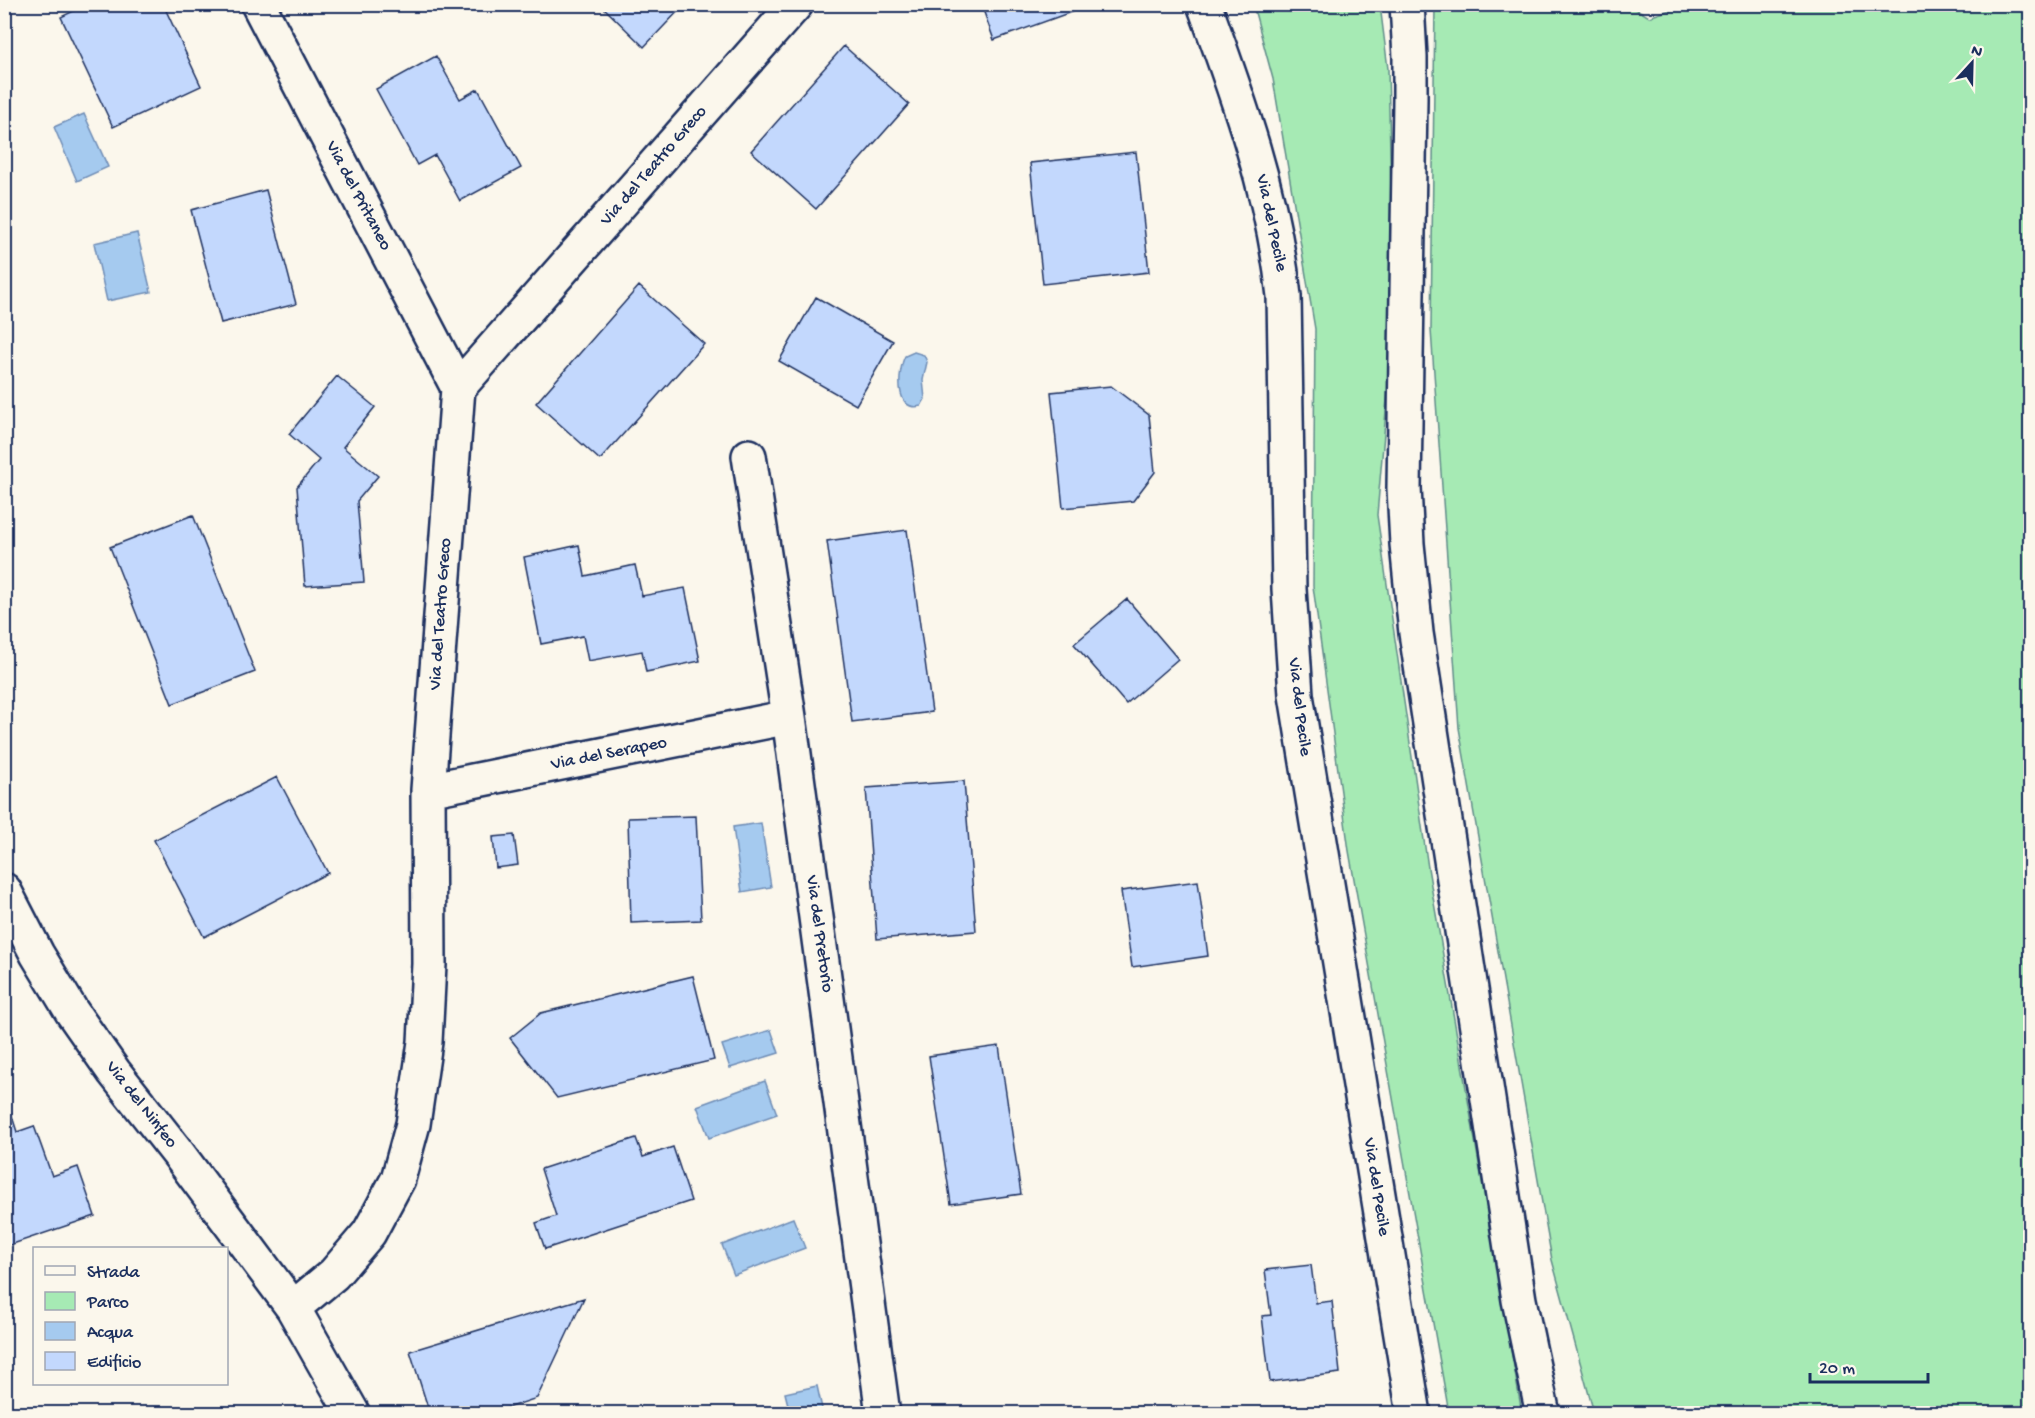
<svg xmlns="http://www.w3.org/2000/svg" width="2035" height="1418" font-family="'Gochi Hand',sans-serif">
<style>
.green{fill:#a6eab4;stroke:#608c89;stroke-width:1.5}
.water{fill:#a5caef;stroke:#6e8cb5;stroke-width:1.5}
.building{fill:#c3d8fd;stroke:#1b2f5e;stroke-width:1.5}
.lines{fill:none;stroke-linecap:round;stroke-linejoin:round}
.minor-casing{stroke:#1b2f5e;stroke-width:38}
.minor{stroke:#fbf7ec;stroke-width:33}
.labels{text-anchor:middle;dominant-baseline:central;stroke-width:5;stroke-linejoin:round;paint-order:stroke}
.street-label{font-size:18px;fill:#1b2f5e;stroke:#fbf7ec}
</style>
<rect width="100%" height="100%" fill="#fbf7ec"/>
<filter id="ink" filterUnits="userSpaceOnUse"><feTurbulence type="fractalNoise" baseFrequency=".0167" numOctaves="2"/><feDisplacementMap in="SourceGraphic" scale="12" xChannelSelector="R" yChannelSelector="G"/><feConvolveMatrix kernelMatrix="1 2 1 2 8 2 1 2 1" color-interpolation-filters="sRGB"/></filter>
<g filter="url(#ink)">
<path class="green" d="M1688 4 2030 5V1413H1594L1552 1260 1459 728 1431 330 1435 5H1630L1649 17Z
M1253 5H1380L1388 69 1394 318 1377 515 1428 868 1522 1413H1449L1349 851 1313 586 1315 329 1273 79Z"/>
<path class="water" d="M84 114 108 167 77 181 54 127Z
M137 233 151 292 107 301 94 243Z
M914 352 924 355 927 362 923 380 925 399 921 406C894 413 898 370 905 356Z
M761 823 771 887 742 892 733 827Z
M771 1030 779 1053 730 1068 722 1045Z
M765 1081 777 1114 709 1138 697 1106Z
M793 1218 805 1248 734 1275 722 1245Z
M817 1386 823 1413H790L785 1393Z"/>
<path class="building" d="M88 4H163L201 86 113 127 61 17Z
M600 4H685L644 47Z
M981 4H1084L1085 7 994 40Z
M844 46 909 104 816 209 751 151Z
M436 56 460 99 478 89 521 168 460 201 435 155 417 165 376 89Z
M1136 152 1149 272 1043 284 1030 163Z
M266 190 296 304 221 323 191 210Z
M639 286 704 344 600 460 536 403Z
M816 297 893 341 856 405 779 361Z
M337 376 375 407 343 447 378 476 357 501 364 582 305 586 297 487 319 460 289 434Z
M1111 386 1149 415 1155 472 1133 501 1063 508 1051 392Z
M193 515 255 672 172 704 110 547Z
M907 530 932 712 852 722 827 541Z
M579 545 585 576 635 565 642 596 685 588 700 661 646 672 642 651 588 661 583 636 541 644 524 557Z
M1127 599 1178 659 1126 704 1074 644Z
M277 777 328 873 204 937 154 840Z
M964 781 976 931 877 939 866 788Z
M696 816 701 920 631 923 628 818Z
M514 835 518 865 496 868 493 837Z
M1198 881 1208 956 1132 967 1121 891Z
M693 976 714 1060 557 1098 510 1038 541 1013Z
M999 1046 1021 1194 951 1204 929 1056Z
M11 1113 17 1132 34 1126 52 1176 78 1167 95 1216 4 1247V1115Z
M636 1138 643 1157 673 1147 691 1201 545 1249 536 1223 556 1216 541 1169Z
M1311 1265 1316 1303 1332 1301 1340 1373 1270 1382 1262 1316 1271 1315 1265 1270Z
M584 1298 537 1398 489 1414H430L410 1351Z"/>
<g class="lines">
<g class="minor-casing">
<path id="minor" d="M258 4 458 388
M1204 4C1239 100 1273 194 1284 296L1289 589 1296 695 1414 1414
M1407 4 1410 57V99L1404 488 1407 544 1416 633 1519 1300 1543 1414
M749 456 789 717 883 1414
M428 790 789 717
M4 890 37 954 72 1012 114 1072 177 1152 293 1308 353 1414
M293 1308 334 1274 369 1233 398 1179 413 1124 425 1042 429 964 428 790 458 388 796 4"/>
</g>
<use href="#minor" class="minor"/>
</g>
</g>
<g class="labels">
<g class="street-label">
<text transform="translate(654 166) rotate(-49)">Via del Teatro Greco</text>
<text transform="translate(358 196) rotate(62)">Via del Pritaneo</text>
<text transform="translate(1271 223) rotate(78)">Via del Pecile</text>
<text transform="translate(441 614) rotate(-86)">Via del Teatro Greco</text>
<text transform="translate(1299 707) rotate(83)">Via del Pecile</text>
<text transform="translate(609 754) rotate(-11)">Via del Serapeo</text>
<text transform="translate(819 934) rotate(82)">Via del Pretorio</text>
<text transform="translate(141 1105) rotate(52)">Via del Ninfeo</text>
<text transform="translate(1376 1187) rotate(81)">Via del Pecile</text>
</g>
</g>
<rect width="2035" height="1418" fill="none" stroke="#fbf7ec" stroke-width="24"/>
<rect x="12" y="12" width="2011" height="1394" fill="none" stroke="#1b2f5e" stroke-width="2" filter="url(#ink)"/>
<rect x="33" y="1247" width="195" height="138" fill="#fbf7ec" stroke="#a1a7b3" stroke-width="1.5"/>
<rect x="45" y="1266" width="30" height="9" fill="#fbf7ec" stroke="#a1a7b3" stroke-width="1.5"/>
<text x="87" y="1277" font-size="18" fill="#1b2f5e">Strada</text>
<rect x="45" y="1292" width="30" height="18" fill="#a6eab4" stroke="#a1a7b3" stroke-width="1.5"/>
<text x="87" y="1307" font-size="18" fill="#1b2f5e">Parco</text>
<rect x="45" y="1322" width="30" height="18" fill="#a5caef" stroke="#a1a7b3" stroke-width="1.5"/>
<text x="87" y="1337" font-size="18" fill="#1b2f5e">Acqua</text>
<rect x="45" y="1352" width="30" height="18" fill="#c3d8fd" stroke="#a1a7b3" stroke-width="1.5"/>
<text x="87" y="1367" font-size="18" fill="#1b2f5e">Edificio</text>
<g transform="translate(1972 63) rotate(22)" stroke="#fbf7ec" stroke-width="4.5" paint-order="stroke">
<path d="M0-4.5L10 22L0 15L-10 22Z" fill="#1b2f5e"/>
<text y="-9" font-size="16" font-weight="bold" text-anchor="middle" fill="#1b2f5e">N</text>
</g>
<path d="M1810 1373v9h118v-9" fill="none" stroke="#1b2f5e" stroke-width="3"/>
<text x="1819" y="1373" font-size="18" fill="#1b2f5e" stroke="#fbf7ec" stroke-width="4.5" paint-order="stroke">20 m</text>
</svg>
